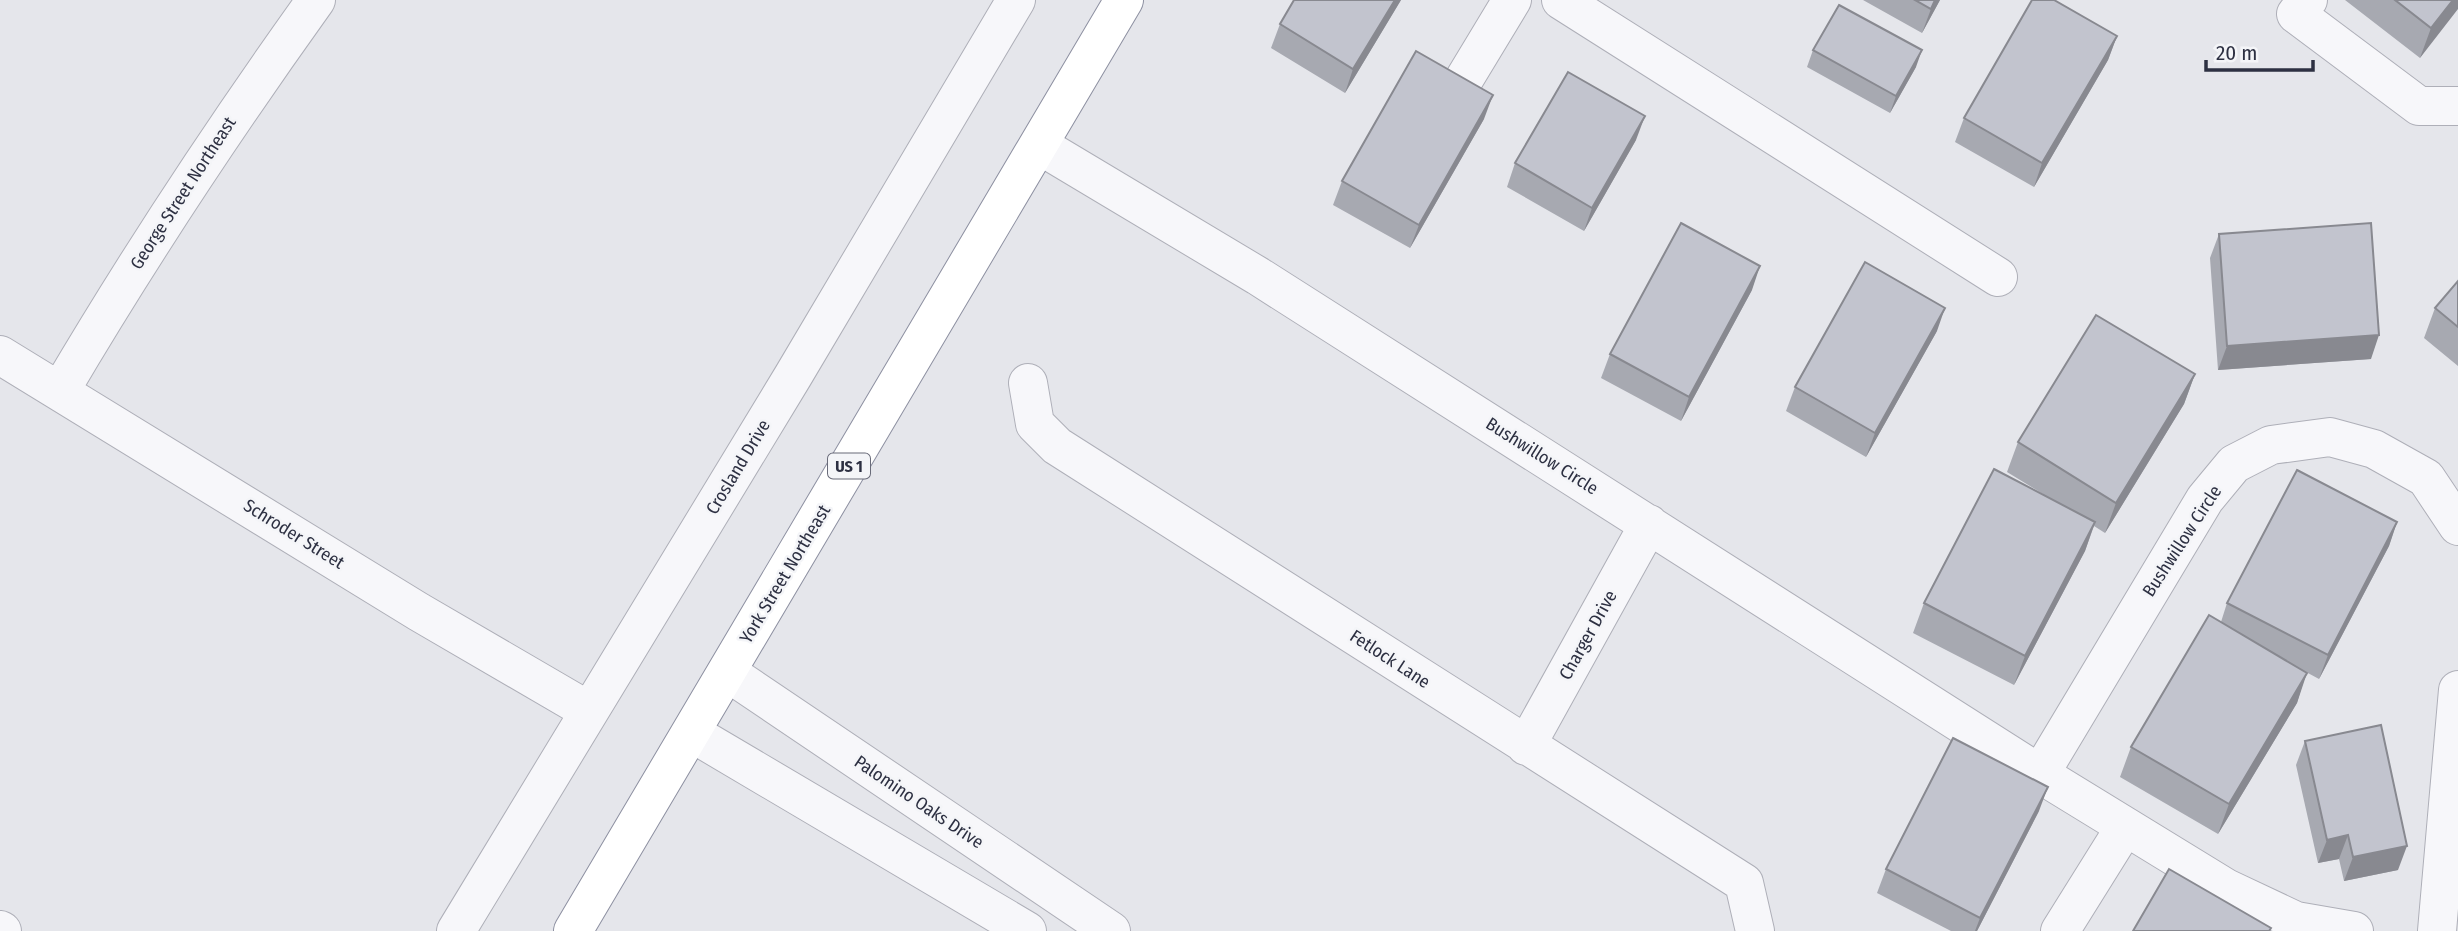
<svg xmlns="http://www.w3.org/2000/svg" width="2458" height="931" font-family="'Fira Sans Condensed',sans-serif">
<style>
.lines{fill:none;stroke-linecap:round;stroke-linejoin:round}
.minor-casing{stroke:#aeafb8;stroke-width:40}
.highway-casing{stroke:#8d90a1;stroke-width:40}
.minor{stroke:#f7f7fa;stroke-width:38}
.highway{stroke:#fff;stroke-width:38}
.wall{fill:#a7a9b1}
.shaded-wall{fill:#888990}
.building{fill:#c2c4ce;stroke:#888990;stroke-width:2}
.labels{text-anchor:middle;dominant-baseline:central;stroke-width:5;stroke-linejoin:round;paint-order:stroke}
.shield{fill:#f4f5f8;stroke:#696b79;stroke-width:2}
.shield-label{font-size:16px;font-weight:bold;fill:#2d3042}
.street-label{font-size:18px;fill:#2d3042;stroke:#f4f5f8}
</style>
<rect width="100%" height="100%" fill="#e5e6eb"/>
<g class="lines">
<g class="minor-casing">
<path id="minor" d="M1561 0 1998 277
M2308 0 2296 14 2419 106H2458
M1463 81 1512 0
M1039 145 1258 276 2040 774 2226 888 2296 921 2354 931
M0 355 419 612 589 711
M1028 383 1035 424 1057 446 1744 883 1755 931
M60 391C139 257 225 127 316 0
M727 672 1111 931
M692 733 1027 931
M1526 746 1649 524
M2040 774 2205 499 2234 464 2271 445 2330 437 2374 449 2426 478 2458 526
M0 930 2 931
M456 931 793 376 1016 0
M2060 931 2125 827
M2437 931 2458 690"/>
</g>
<g class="highway-casing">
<path id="highway" d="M573 931 1124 0"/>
</g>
<use href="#minor" class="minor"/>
<use href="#highway" class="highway"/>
</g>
<path class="wall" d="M1401 0 1345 93 1271 48 1280 24Z
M1863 0H1940L1922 33Z
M2345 0H2458L2420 58Z
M2117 36 2108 60 2034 187 1955 142 1964 118Z
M1813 50 1916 67 1890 113 1807 67Z
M1484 119 1410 248 1333 205 1342 181Z
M1636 140 1584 231 1507 187 1515 163Z
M2219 234 2371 359 2218 370 2210 258Z
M2458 281V366L2424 338 2435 308Z
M1752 290 1681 421 1601 378 1610 354Z
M1937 331 1866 457 1786 411 1795 387Z
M2195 374 2184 404 2105 533 2094 526 2085 551 2014 685 1913 633 1924 603 2043 494 2007 472 2018 442Z
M2397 522 2389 546 2319 679 2306 672 2297 703 2218 834 2120 777 2131 747 2221 622 2227 603Z
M2305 741 2398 870 2344 881 2339 859 2318 863 2296 765Z
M2039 811 1977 931H1951L1877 893 1886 869Z"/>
<path class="shaded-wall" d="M1395 0H1401L1345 93 1353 69Z
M1935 0H1940L1922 33 1931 9Z
M2453 0H2458V9L2420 58 2431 28Z
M2117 36 2108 60 2034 187 2042 163Z
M1922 50 1916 67 1890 113 1896 96Z
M1493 95 1484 119 1410 248 1419 225Z
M1645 116 1636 140 1584 231 1592 208Z
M1760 266 1752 290 1681 421 1689 397Z
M1945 308 1937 331 1866 457 1875 433Z
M2379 335 2371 359 2218 370 2227 346Z
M2195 374 2184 404 2105 533 2116 503Z
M2095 522 2085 551 2014 685 2025 656Z
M2397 522 2389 546 2319 679 2328 655Z
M2307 673 2297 703 2218 834 2229 804Z
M2048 787 2039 811 1977 931H1975L1980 918Z
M2348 835 2339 859 2318 863 2327 840Z
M2407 846 2398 870 2344 881 2353 857Z"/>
<path class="building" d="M1294 0H1395L1353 69 1280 24Z
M1915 0H1935L1931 9Z
M2032 0H2054L2117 36 2042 163 1964 118Z
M2395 0H2453L2431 28Z
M1839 5 1922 50 1896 96 1813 50Z
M1416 51 1493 95 1419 225 1342 181Z
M1568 72 1645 116 1592 208 1515 163Z
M1681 223 1760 266 1689 397 1610 354Z
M2371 223 2379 335 2227 346 2219 234Z
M1865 262 1945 308 1875 433 1795 387Z
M2458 281V327L2435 308Z
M2096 315 2195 374 2116 503 2018 442Z
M1994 469 2095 522 2025 656 1924 603Z
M2297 470 2397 522 2328 655 2227 603Z
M2209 615 2307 673 2229 804 2131 747Z
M2381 725 2407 846 2353 857 2348 835 2327 840 2305 741Z
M1953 738 2048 787 1980 918 1886 869Z
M2169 869 2271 928 2269 931H2133Z"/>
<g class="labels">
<rect class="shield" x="828" y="453.5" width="42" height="25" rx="5"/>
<g class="shield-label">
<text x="849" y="466">US 1</text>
</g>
<g class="street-label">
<text transform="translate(183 193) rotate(-57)">George Street Northeast</text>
<text transform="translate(1542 456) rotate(32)">Bushwillow Circle</text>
<text transform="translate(738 467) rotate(-59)">Crosland Drive</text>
<text transform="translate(294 534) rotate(32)">Schroder Street</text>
<text transform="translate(2182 541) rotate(-57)">Bushwillow Circle</text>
<text transform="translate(785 574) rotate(-59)">York Street Northeast</text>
<text transform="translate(1588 635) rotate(-61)">Charger Drive</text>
<text transform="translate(1390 659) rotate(33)">Fetlock Lane</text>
<text transform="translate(919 802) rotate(34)">Palomino Oaks Drive</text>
</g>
</g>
<path d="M2206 60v10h107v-10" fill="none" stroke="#2d3042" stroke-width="3.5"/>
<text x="2216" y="60" font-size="21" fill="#2d3042" stroke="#f4f5f8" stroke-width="5" paint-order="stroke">20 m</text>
</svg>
